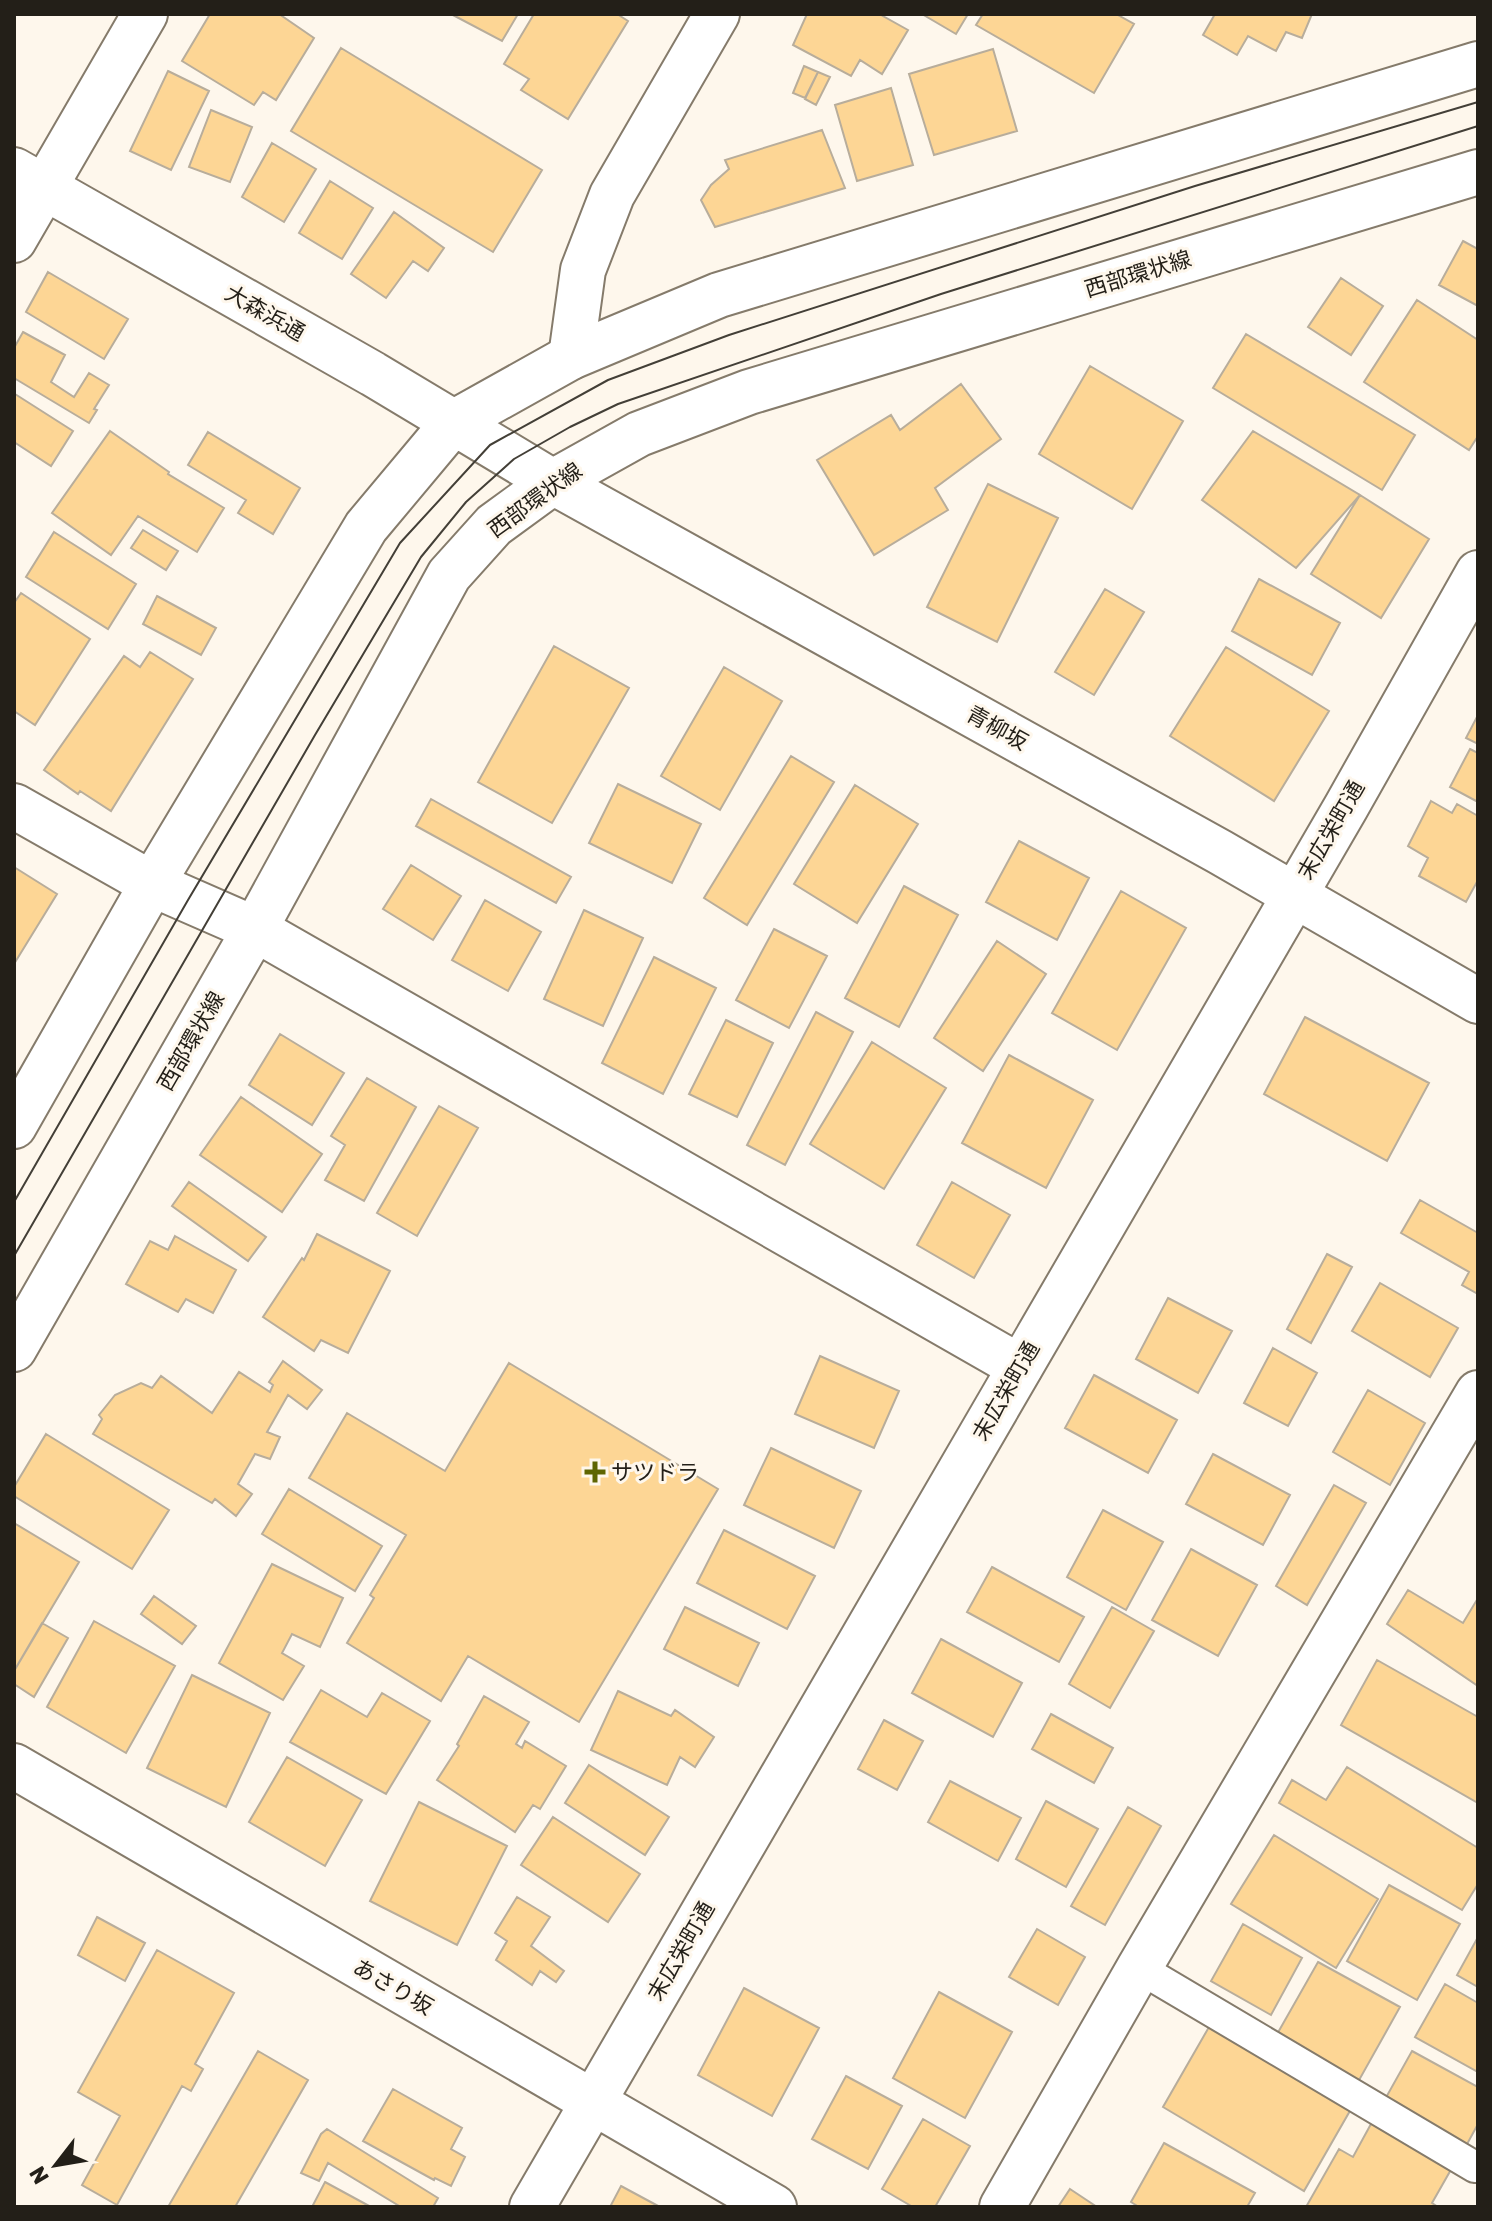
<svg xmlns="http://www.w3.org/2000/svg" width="1492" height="2221" font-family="Rubik,'Noto Sans JP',sans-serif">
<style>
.building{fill:#fdd695;stroke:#b8ad9b;stroke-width:2}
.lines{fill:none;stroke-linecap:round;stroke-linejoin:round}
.lane-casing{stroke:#857b6b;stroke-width:34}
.street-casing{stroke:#857b6b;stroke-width:48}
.secondary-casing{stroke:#857b6b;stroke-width:48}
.lane{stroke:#fff;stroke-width:30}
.street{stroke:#fff;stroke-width:44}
.secondary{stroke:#fff;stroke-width:44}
.tram{stroke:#433f37;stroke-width:2}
.poi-dot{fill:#5e6502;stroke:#fef7ec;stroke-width:3}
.labels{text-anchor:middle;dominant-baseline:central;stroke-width:6;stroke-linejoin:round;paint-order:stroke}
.street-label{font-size:22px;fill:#231f18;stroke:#fef7ec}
.poi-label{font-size:22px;fill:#231f18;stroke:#fef7ec;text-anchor:start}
</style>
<rect width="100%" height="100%" fill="#fef7ec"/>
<path class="building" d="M210 14H279L314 38 276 100 263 92 254 105 182 61Z
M451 14H518L502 41Z
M534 14H617L628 21 568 119 521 90 529 79 504 64Z
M807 14H885L883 16 908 30 882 74 860 60 851 76 793 45Z
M922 14H968L956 34Z
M983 14H1116L1134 24 1094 93 976 25Z
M1215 14H1312L1302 38 1286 32 1276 51 1248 36 1237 55 1203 35Z
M341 48 542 170 493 252 291 131Z
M993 49 1017 131 934 155 909 74Z
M804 66 818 72 805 98 793 93Z
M168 71 209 91 171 170 130 151Z
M818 72 830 77 816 105 805 99Z
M891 88 913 165 857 181 835 105Z
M211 110 252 127 230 182 189 167Z
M822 130 845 188 715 227 701 200 711 185 729 169 725 160Z
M272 143 316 169 284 222 242 197Z
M330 181 373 208 342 259 299 233Z
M394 212 444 248 428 271 413 261 386 298 351 274Z
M1463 241 1478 249V306L1439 285Z
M48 272 128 319 104 359 26 312Z
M1341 278 1383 306 1351 355 1308 327Z
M1417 300 1478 340V436L1469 450 1364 382Z
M23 332 65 355 51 382 74 397 89 373 109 385 94 409 97 410 89 423 14 378V348Z
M1246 334 1415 435 1382 490 1213 388Z
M1090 366 1183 421 1132 509 1039 454Z
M961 384 1001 439 935 488 948 510 874 555 817 460 891 415 900 430Z
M15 394 73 431 51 466 14 442Z
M110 431 169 472 168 474 224 508 197 552 138 516 111 555 52 513Z
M1253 431 1360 495 1296 568 1202 500Z
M208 432 300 488 273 534 238 513 246 500 188 465Z
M988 484 1058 518 997 642 927 607Z
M1360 495 1429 539 1381 618 1311 574Z
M143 530 178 551 166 570 131 548Z
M54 532 136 584 108 629 26 577Z
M1259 579 1340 623 1312 675 1232 631Z
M1105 589 1144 612 1094 695 1055 672Z
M21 593 90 639 35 725 14 711V603Z
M157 596 216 628 201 655 143 624Z
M554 646 629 688 552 823 478 782Z
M1226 647 1329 711 1274 801 1170 736Z
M150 652 193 679 111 811 80 791 78 794 44 770 124 656 140 667Z
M724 667 782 701 720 810 661 776Z
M1478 715V744L1466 738Z
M1470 749 1478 753V802L1450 787Z
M791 756 834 782 747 925 704 898Z
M618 784 701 824 672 883 589 843Z
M855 785 918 824 857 923 794 884Z
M431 799 571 877 556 903 416 826Z
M1431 801 1452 813 1457 804 1478 816V880L1466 902 1419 876 1428 858 1408 846Z
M1019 841 1089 878 1057 940 986 902Z
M411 865 461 896 433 940 383 909Z
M14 867 57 894 14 964Z
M904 886 958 915 899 1027 845 998Z
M1121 891 1186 928 1117 1050 1052 1013Z
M485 900 541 932 508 991 452 960Z
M584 910 643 938 603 1026 544 999Z
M774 929 827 956 789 1028 736 1000Z
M997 941 1046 974 983 1071 934 1038Z
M654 957 716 988 663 1094 602 1063Z
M816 1012 853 1032 785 1165 747 1145Z
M1305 1017 1429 1083 1387 1161 1264 1094Z
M726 1020 773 1043 737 1117 689 1094Z
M280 1034 344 1073 312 1125 249 1085Z
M872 1042 946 1088 884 1189 810 1144Z
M1009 1055 1093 1100 1046 1188 962 1143Z
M367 1078 416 1107 364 1201 325 1180 345 1145 331 1136Z
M241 1097 322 1154 282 1212 200 1155Z
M439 1106 478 1128 417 1236 377 1213Z
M189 1182 266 1237 248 1261 172 1206Z
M952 1182 1010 1215 974 1278 917 1245Z
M1420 1200 1478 1233V1294L1462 1285 1469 1272 1401 1233Z
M317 1234 390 1271 348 1353 321 1340 314 1351 263 1317 302 1258 304 1260Z
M175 1236 236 1270 213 1313 186 1299 178 1312 126 1284 150 1241 168 1250Z
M1327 1254 1352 1267 1311 1343 1287 1329Z
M1380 1283 1458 1328 1430 1377 1352 1331Z
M1168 1298 1232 1331 1198 1393 1136 1359Z
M1273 1348 1317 1373 1288 1426 1244 1403Z
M820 1356 899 1391 874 1448 795 1414Z
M283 1361 322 1390 307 1409 288 1395 267 1432 280 1437 270 1459 255 1454 238 1484 252 1494 236 1516 215 1499 212 1503 93 1434 102 1419 99 1415 115 1395 141 1383 152 1388 161 1376 212 1413 239 1372 270 1392 273 1385 269 1382Z
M509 1363 718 1489 579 1722 468 1656 441 1701 347 1643 374 1598 370 1595 406 1535 309 1478 347 1413 445 1471Z
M1094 1375 1177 1420 1148 1473 1065 1428Z
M1368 1390 1425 1423 1390 1485 1333 1452Z
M46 1434 169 1510 132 1569 14 1496V1487Z
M771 1448 861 1491 834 1548 744 1505Z
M1213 1454 1290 1495 1263 1545 1186 1504Z
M1334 1485 1366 1503 1307 1605 1276 1586Z
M289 1489 382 1546 355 1591 262 1534Z
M1103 1510 1163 1542 1126 1610 1067 1577Z
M14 1523 79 1562 14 1671Z
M724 1530 815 1576 787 1629 697 1583Z
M1191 1549 1257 1585 1218 1656 1152 1620Z
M272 1564 343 1598 320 1647 292 1634 282 1653 304 1666 283 1700 219 1663Z
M992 1567 1084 1617 1059 1662 967 1612Z
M1408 1590 1463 1623 1478 1598V1686L1387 1624Z
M154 1596 196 1626 182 1644 141 1614Z
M685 1607 759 1643 738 1686 664 1649Z
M1112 1607 1154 1631 1110 1708 1069 1684Z
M94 1621 175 1666 126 1753 47 1707Z
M42 1623 68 1638 34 1697 14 1684V1671Z
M941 1639 1022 1683 993 1737 912 1693Z
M1377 1660 1478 1717V1803L1341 1725Z
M192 1675 270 1713 226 1807 147 1768Z
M321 1690 367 1717 382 1693 430 1721 386 1794 290 1742Z
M618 1691 671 1716 675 1710 714 1737 695 1767 680 1757 667 1785 591 1750Z
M484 1696 529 1722 516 1744 522 1748 525 1741 566 1766 540 1809 533 1805 515 1832 437 1780 459 1746 457 1744Z
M1051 1714 1113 1748 1094 1783 1032 1749Z
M884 1720 923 1741 897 1790 858 1769Z
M287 1757 362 1800 325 1866 249 1822Z
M589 1765 669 1817 645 1855 565 1803Z
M1347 1767 1478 1848V1884L1462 1910 1279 1803 1292 1780 1326 1800Z
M950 1781 1021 1818 998 1861 928 1822Z
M1046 1801 1098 1829 1066 1887 1016 1859Z
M419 1802 507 1846 457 1945 370 1901Z
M1128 1807 1161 1826 1105 1925 1071 1906Z
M553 1817 640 1874 608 1922 521 1865Z
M1274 1835 1378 1899 1336 1968 1231 1904Z
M1389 1885 1460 1924 1417 2000 1347 1961Z
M517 1897 550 1917 531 1946 564 1971 556 1982 540 1971 532 1985 496 1960 507 1941 495 1933Z
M97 1917 145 1943 125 1981 78 1955Z
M1243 1924 1302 1958 1271 2015 1211 1981Z
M1037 1929 1085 1957 1058 2005 1009 1977Z
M1478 1937V1987L1457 1975Z
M157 1950 234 1993 195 2064 203 2069 191 2091 182 2086 117 2205 82 2185 120 2116 78 2092Z
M1318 1962 1400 2007 1358 2082 1276 2036Z
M1445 1984 1478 2003V2072L1415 2037Z
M744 1988 819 2028 772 2116 698 2075Z
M939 1992 1012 2032 965 2118 893 2078Z
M1209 2027 1351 2109 1304 2191 1163 2107Z
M258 2051 308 2080 235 2207H168Z
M1412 2051 1478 2087V2124L1466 2146 1384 2101Z
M846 2076 902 2106 868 2169 812 2139Z
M393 2089 462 2128 451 2149 465 2157 451 2186 435 2178 434 2180 363 2141Z
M1377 2113 1457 2159 1432 2203 1438 2207H1306L1339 2149 1353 2157Z
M923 2119 970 2146 935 2207H913L882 2189Z
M327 2129 438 2198 433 2207H401L328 2163 319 2181 301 2173 321 2134Z
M1164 2143 1255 2193 1247 2207H1139L1131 2202Z
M325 2182 371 2207H312Z
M621 2186 660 2207H610Z
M1070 2189 1097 2207H1058Z"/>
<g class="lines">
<g class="lane-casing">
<path id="lane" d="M1139 1968 1475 2167"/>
</g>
<g class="street-casing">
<path id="street" d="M14 240 145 14
M571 357 583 270 612 195 717 14
M14 806 152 884 255 929 1020 1367
M1002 2207 1139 1968 1478 1393"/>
</g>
<g class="secondary-casing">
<path id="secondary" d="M14 170 373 374 553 482 1220 852 1478 1001
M14 1126 152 884 366 527 453 423 571 357 719 295 1478 64
M14 1349 255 929 449 575 494 525 553 482 639 434 749 392 1478 172
M14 1766 774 2207
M532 2207 1346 807 1478 573"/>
</g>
<use href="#lane" class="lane"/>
<use href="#street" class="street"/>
<use href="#secondary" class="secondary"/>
<path class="tram" d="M14 1202 188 900 400 543 490 445 608 380 729 335 1195 186 1478 102
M14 1256 315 735 421 557 466 502 514 459 570 427 618 404 941 294 1478 126"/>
</g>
<path class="poi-dot" d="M591 1460h8v8h8v8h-8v8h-8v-8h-8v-8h8z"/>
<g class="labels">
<g class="street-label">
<text transform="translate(1138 274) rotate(-17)">西部環状線</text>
<text transform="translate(265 313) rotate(30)">大森浜通</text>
<text transform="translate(535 500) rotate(-36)">西部環状線</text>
<text transform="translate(997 728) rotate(29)">青柳坂</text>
<text transform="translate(1331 830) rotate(-60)">末広栄町通</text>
<text transform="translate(191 1041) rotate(-60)">西部環状線</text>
<text transform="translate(1006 1391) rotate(-60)">末広栄町通</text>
<text transform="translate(681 1951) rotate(-60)">末広栄町通</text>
<text transform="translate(393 1987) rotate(30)">あさり坂</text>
</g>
<g class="poi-label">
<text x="611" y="1472">サツドラ</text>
</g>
</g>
<rect width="1492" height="2221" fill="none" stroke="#231f18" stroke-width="32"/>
<g transform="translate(56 2165) rotate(239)" stroke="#fef7ec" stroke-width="6" paint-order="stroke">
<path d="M0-6L14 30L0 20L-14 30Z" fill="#231f18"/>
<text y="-12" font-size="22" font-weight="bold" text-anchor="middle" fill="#231f18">N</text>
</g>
</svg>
